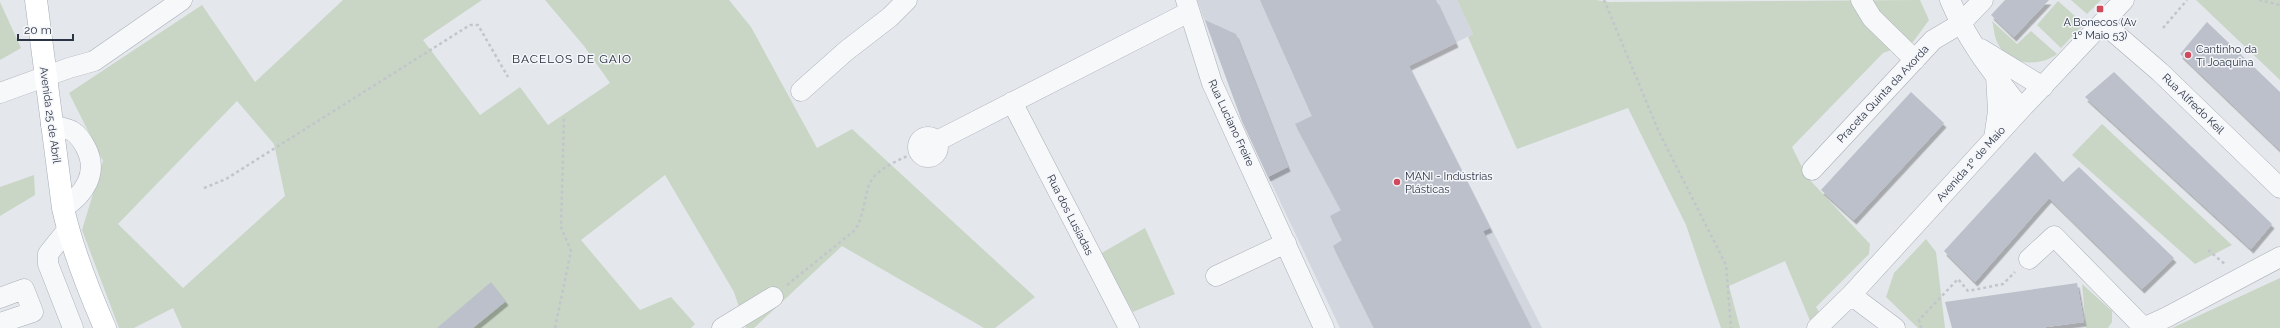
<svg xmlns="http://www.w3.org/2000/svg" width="2280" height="328" font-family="Raleway,sans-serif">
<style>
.built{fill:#d2d6de}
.green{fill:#c9d6c5;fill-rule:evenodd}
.building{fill:#bbc0ca;filter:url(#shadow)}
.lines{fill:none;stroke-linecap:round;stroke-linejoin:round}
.minor-casing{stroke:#a9aeb7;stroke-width:21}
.major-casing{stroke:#a3abb8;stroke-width:23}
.path{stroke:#c2c5cb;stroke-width:2.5;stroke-dasharray:3 3;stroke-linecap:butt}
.minor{stroke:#f7f8fa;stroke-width:20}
.major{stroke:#fff;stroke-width:22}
.poi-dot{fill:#d1495b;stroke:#f4f6f9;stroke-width:1.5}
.labels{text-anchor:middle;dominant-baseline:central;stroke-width:3;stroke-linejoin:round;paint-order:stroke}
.poi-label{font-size:11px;fill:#2b3445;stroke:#f4f6f9;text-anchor:start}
.street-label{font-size:11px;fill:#2b3445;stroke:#f4f6f9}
.neighbourhood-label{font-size:12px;letter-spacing:1px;fill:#1d2536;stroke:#f4f6f9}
</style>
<defs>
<filter id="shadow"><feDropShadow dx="2.5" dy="4.5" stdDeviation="0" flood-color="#0004"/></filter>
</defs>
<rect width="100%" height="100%" fill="#e4e7ec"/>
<path class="built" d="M1197 0H1457L1473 34 1409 66 1542 328H1340L1242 121Z"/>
<path class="green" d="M343 0H482L423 40 480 115 520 87 548 125 610 83 584 46 545 0H729L751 27 817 148 852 129 1035 297 995 328H984L842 246 754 328H746L734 292 665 175 581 240 640 310 671 297 695 324 691 328H182L173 308 134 328H119L82 230 103 161 69 93 202 5 255 82ZM237 101 274 144 285 196 183 288 118 224Z
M1457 0H1596L1609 2 1920 0 1929 20 1913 42 1883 53 1792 147 1807 177 1870 244 1869 254 1816 307 1821 315 1811 323 1785 261 1729 286 1740 328H1721L1686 225 1628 108 1517 149 1468 37 1473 34Z
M2071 0H2101L2087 14Z
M2196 0H2280V80Z
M2058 1 2084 24 2061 48 2037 25Z
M0 2 21 48 0 60Z
M1992 21 2017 44 2031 31 2057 54C2039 68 2007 65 1997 42 1994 36 1994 27 1992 21Z
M2102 124 2232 245 2195 264 2072 155Z
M34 175 35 195 0 216V187Z
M1145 228 1175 294 1133 312 1100 254Z
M1926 239 1936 252 1945 328H1918L1886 297 1894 273Z
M2280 278V328H2172Z
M2082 284 2112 311V322L2108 328H2086Z"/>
<path class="building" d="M1260 0H1436L1456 43 1409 66 1490 228 1483 231 1531 328H1374L1333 246 1342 240 1330 216 1341 210 1295 124 1312 116Z
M2005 0H2049L2014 37 1991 15Z
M1205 20 1236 34 1288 167 1268 177 1242 121Z
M2207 22 2280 92V150L2180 54Z
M2114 72 2272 224 2251 249 2085 97Z
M1911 92 1944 123 1854 220 1821 190Z
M2035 152 2063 182 2079 167 2174 258 2142 289 2049 198 1975 282 1944 251Z
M491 282 506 301 473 328H437Z
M2077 283 2084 322 2039 328H1952L1945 302Z"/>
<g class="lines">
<g class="minor-casing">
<path id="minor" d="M1186 0 1212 83 1324 328
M1861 0 1872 18 1915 60
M1950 0C1967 41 1994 74 2021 109
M2103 23 2160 72 2280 188
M1981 49 2043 87
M801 91 846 51 890 17 907 0
M0 93 69 68 94 61 182 0
M1012 102 1129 328
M51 125C58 127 66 128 72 131 79 135 83 142 86 148 99 173 84 195 63 208
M918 147a10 10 0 1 1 20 0a10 10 0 1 1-20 0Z
M1994 139 1998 111 1996 75
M937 141 1189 12
M1812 170 1933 40 1960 24 1983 0
M68 229 48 254V264L73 328
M2029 259 2054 236 2144 328
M1216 276 1286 243
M1851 295 1895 328
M0 298 24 289 33 312 0 323
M722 328 773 297
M1817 328 1851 295 2021 109 2124 0
M2143 328 2167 317 2280 257"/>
</g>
<g class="major-casing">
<path id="major" d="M36 0 63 208C72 249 88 289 105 328"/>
</g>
<path class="path" d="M1604 0 1659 132 1726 265 1731 328
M2259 0 2280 5
M2163 28 2187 0
M204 188 226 179 470 25H478L508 77
M2208 250 2226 265
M787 285 855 230C864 215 864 201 869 185 874 169 905 157 919 151
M555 328 571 251 561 227 564 118
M1921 328 1919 320 1958 279 1968 291 2003 284 2015 272"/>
<use href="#minor" class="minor"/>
<use href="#major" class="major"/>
</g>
<g class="poi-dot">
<rect x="2096" y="5" width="8" height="8" rx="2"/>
<circle cx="2188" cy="55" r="4"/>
<circle cx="1397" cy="182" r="4"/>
</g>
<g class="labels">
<g class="poi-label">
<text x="2100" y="22" text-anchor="middle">A Bonecos (Av<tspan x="2100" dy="13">1º Maio 53)</tspan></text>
<text x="2196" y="49">Cantinho da<tspan x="2196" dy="13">Ti Joaquina</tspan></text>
<text x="1405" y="176">MANI - Indústrias<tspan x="1405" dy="13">Plásticas</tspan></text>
</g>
<g class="street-label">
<text transform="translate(1883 94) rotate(-47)">Praceta Quinta da Axorda</text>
<text transform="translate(2193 104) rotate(44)">Rua Alfredo Keil</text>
<text transform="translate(50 115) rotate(82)">Avenida 25 de Abril</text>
<text transform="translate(1231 123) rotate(65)">Rua Luciano Freire</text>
<text transform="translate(1971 164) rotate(-48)">Avenida 1º de Maio</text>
<text transform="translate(1070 215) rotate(63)">Rua dos Lusíadas</text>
</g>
<g class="neighbourhood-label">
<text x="572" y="59">BACELOS DE GAIO</text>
</g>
</g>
<path d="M18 34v6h55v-6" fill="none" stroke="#2b3445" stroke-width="2"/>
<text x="24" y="34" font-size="12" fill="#2b3445" stroke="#f4f6f9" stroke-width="3" paint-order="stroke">20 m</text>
</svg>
